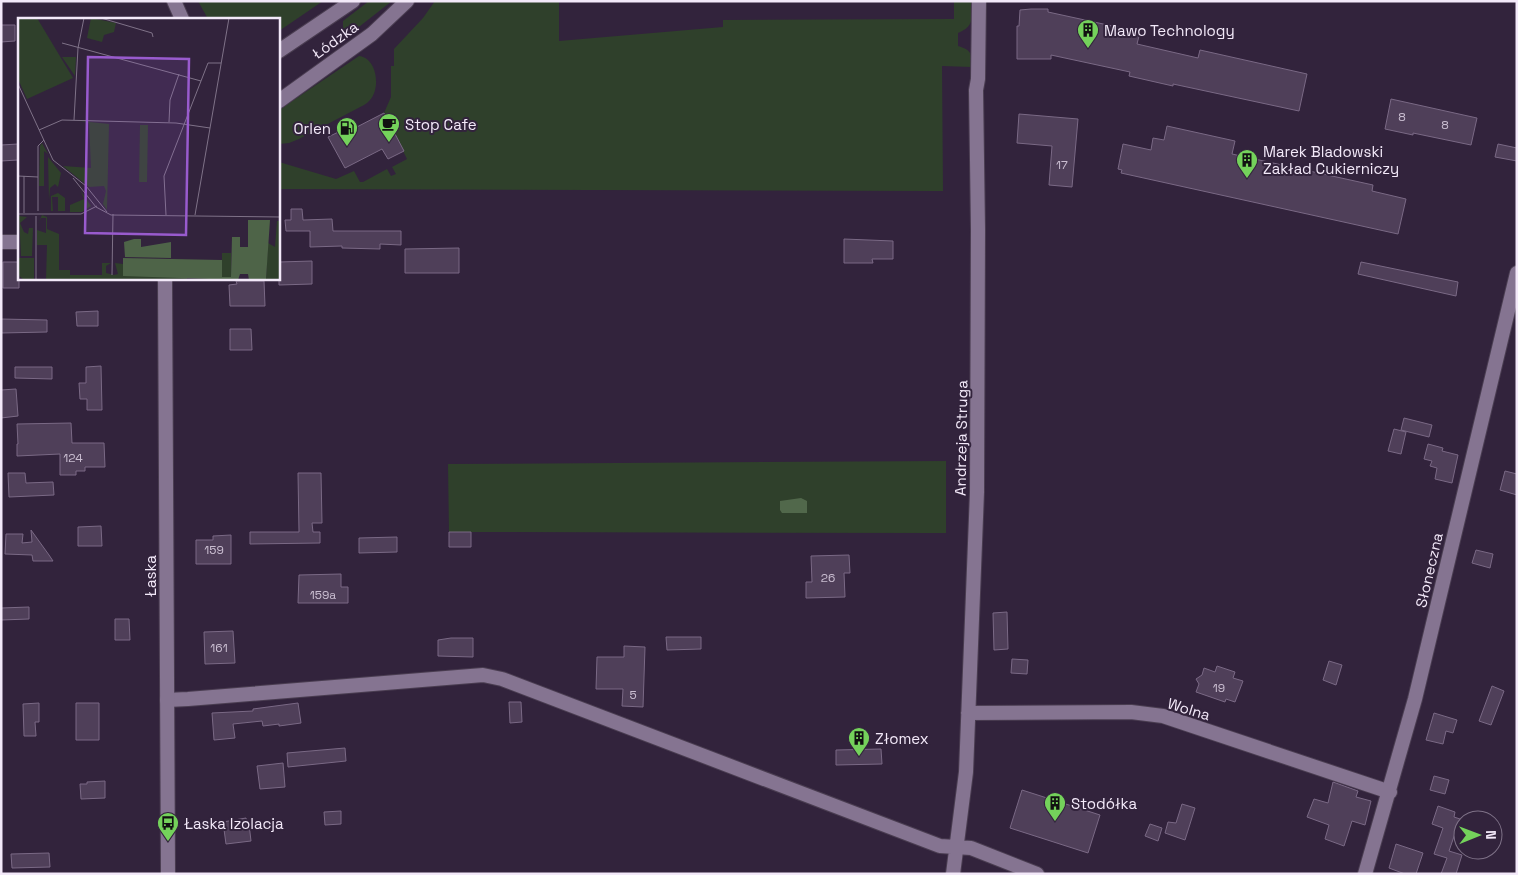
<svg xmlns="http://www.w3.org/2000/svg" width="1518" height="875" font-family="'Space Grotesk',sans-serif">
<style>
.green{fill:#2f402b}
.water{fill:#51684b}
.building{fill:#4f3f59;stroke:#7a6985}
.lines{fill:none;stroke-linecap:round;stroke-linejoin:round}
.minor-casing{stroke:#4a3d51;stroke-width:16}
.tertiary-casing{stroke:#4a3d51;stroke-width:16}
.secondary-casing{stroke:#4a3d51;stroke-width:16}
.minor{stroke:#857491;stroke-width:14}
.tertiary{stroke:#857491;stroke-width:14}
.secondary{stroke:#857491;stroke-width:14}
.labels{text-anchor:middle;dominant-baseline:central;stroke-width:4;stroke-linejoin:round;paint-order:stroke}
.number-label{font-size:12px;fill:#cabed1}
.poi-label{font-size:15px;fill:#f3e9f9;stroke:#32233c;text-anchor:start}
.street-label{font-size:15px;fill:#f3e9f9;stroke:#32233c}
.inset-road{fill:none;stroke:#7f7288;stroke-width:1}
.view{fill:#995bce;fill-opacity:0.15;stroke:#995bce;stroke-width:2.5}
.inset-edge{fill:none;stroke:#f3e9f9;stroke-width:2.5}
</style>
<rect width="100%" height="100%" fill="#32233c"/>
<path class="green" d="M198 1H323L279 31V19H208Z
M369 1H392L355 30 349 31 343 28V21Z
M435 1H559V41L723 27V20L954 19V1H972C972 17 975 26 958 33V46C971 50 972 53 972 67L942 66 943 191 279 189V162L336 179 354 171 360 182H363L387 169 391 176 396 174 392 167 407 159 384 113 391 97V66H394V49L423 18Z
M359 56C377 58 381 88 370 100 368 102 366 104 364 105L299 139 289 143 279 144V110Z
M946 461V533L449 532 448 464Z"/>
<path class="water" d="M801 498 807 501V513H782L780 510V501Z"/>
<path class="building" d="M1031 9H1048V12L1140 32 1137 44 1198 58 1200 50 1307 74 1299 111 1173 84V86L1129 76 1130 72 1051 55V59H1017V26H1019L1020 10Z
M1 25H15V41L1 42Z
M1391 99 1477 118 1471 145 1413 133V135L1385 129Z
M384 113 404 151 388 159 382 149 345 168 328 137 349 127 351 130Z
M1019 114 1078 119 1072 187 1049 185 1052 146 1017 143Z
M1167 126 1235 141 1232 154 1373 185 1372 191 1406 199 1398 234 1121 173 1122 170 1118 169 1123 144 1151 150 1153 138 1164 140Z
M18 144V160L1 161V145Z
M1498 144 1517 148V161L1495 157Z
M291 209H302L303 220 332 219 333 231H401V245L380 244V249L342 248V246L310 247V231H286L285 220H291Z
M844 239 893 241V259H872L873 263H844Z
M459 248V273H405V249Z
M312 261V284L279 285V262Z
M3 262H19V288H3Z
M1361 262 1458 282 1456 296 1358 274Z
M236 281H264L265 306H230L229 285 237 284Z
M98 311V326H77L76 312Z
M1 319 47 320V332L1 333Z
M230 329H251L252 350H230Z
M101 366 102 410H87V399H80L79 383H86V367Z
M15 367H52V379L15 378Z
M16 389 18 416 1 418V390Z
M1404 418 1432 425 1429 437 1401 430Z
M71 423 72 443H104L105 467H85V471H76V475H60V454L17 456V444H18L17 424Z
M1394 429 1406 432 1401 454 1388 451Z
M1428 444 1443 448 1442 451 1458 455 1452 483 1435 479 1437 468 1430 466 1432 461 1424 459Z
M1505 471 1517 474V495L1500 490Z
M8 473H25L26 483 53 482 54 495 9 497Z
M298 473H321L322 523H312L313 532H320V543L250 544V532H299Z
M101 526 102 546H78V527Z
M31 530 49 555 53 561H33L32 555 5 554 6 534H23L22 543 32 542Z
M449 532H471V547H449Z
M231 535V564H196V540H213V536Z
M397 537V552L359 553V538Z
M1476 550 1493 554 1490 568 1472 563Z
M849 555 850 573H844L845 597 806 598V582H812L811 556Z
M341 574V587H348V603H298L299 575Z
M29 607V619L1 620V608Z
M1007 612 1008 649 994 650 993 613Z
M115 619H129L130 640H115Z
M233 631 235 663 205 664 204 632Z
M666 637H701V649L667 650Z
M451 638H473V657L438 656V640Z
M624 646 645 647 643 707 622 706 623 689H596L597 657H624Z
M1012 659 1028 660 1027 674 1011 673Z
M1329 661 1342 665 1336 685 1323 680Z
M1217 666 1235 672 1233 678 1243 681 1235 702 1226 699 1225 702 1196 692 1199 684 1196 679 1202 675 1204 668 1215 672Z
M1492 686 1504 691 1491 725 1479 721Z
M509 702H521L522 722 510 723Z
M39 703V722H35L36 736H24L23 704Z
M76 703H99V740H76Z
M298 703 301 723 279 726V724L263 726 262 721 233 724 235 738 214 740 212 713 253 711V709Z
M1434 713 1457 720 1453 733 1446 731 1443 744 1426 740Z
M345 748 346 761 288 767 287 753Z
M881 749 882 764 836 765V750Z
M283 763 285 787 260 789 257 766Z
M1434 776 1449 780 1445 794 1430 790Z
M105 781V798L81 799 80 784H87V782Z
M1333 782 1358 791 1356 797 1371 801 1365 825 1352 821 1344 846 1325 839 1329 825 1307 817 1314 799 1328 803Z
M1022 790 1100 815 1088 853 1010 828Z
M1182 804 1195 808 1185 840 1165 833 1168 822 1176 823Z
M1438 806 1455 812 1454 817 1460 819 1449 851 1462 855 1456 874H1441L1447 858 1434 854 1443 828 1432 824Z
M341 811V824L325 825 324 812Z
M246 818 247 824H249L251 841 226 844 223 822Z
M1150 824 1162 828 1158 841 1145 836Z
M1396 844 1423 853 1416 874H1405L1389 868Z
M49 853 50 867 12 868 11 854Z"/>
<g class="lines">
<g class="minor-casing">
<path id="minor" d="M1 242H19
M167 700 188 699 483 675 502 679 940 846 971 848 1037 874
M968 713 1131 712 1163 716 1390 792
M953 874 966 772 977 492 978 230 976 90 978 79 979 1
M1365 874 1415 699 1517 273"/>
</g>
<g class="tertiary-casing">
<path id="tertiary" d="M174 1 182 19"/>
</g>
<g class="secondary-casing">
<path id="secondary" d="M279 51 353 1
M279 101 372 34 407 1
M165 279 168 874"/>
</g>
<use href="#minor" class="minor"/>
<use href="#tertiary" class="tertiary"/>
<use href="#secondary" class="secondary"/>
</g>
<defs>
<g id="building-pin" transform="scale(1.125)"><path d="M0 17L-7.5 6A9.5 9.5 0 1 1 7.5 6Z" fill="#74d25b" stroke="#32233c"/><path d="M-4-6H4V6H1V3H-1V6H-4ZM-2.5-4.3h1.7v1.8h-1.7ZM.8-4.3h1.7v1.8H.8ZM-2.5-1h1.7V.8h-1.7ZM.8-1h1.7V.8H.8Z" fill="#111"/></g>
<g id="cafe-pin" transform="scale(1.125)"><path d="M0 17L-7.5 6A9.5 9.5 0 1 1 7.5 6Z" fill="#74d25b" stroke="#32233c"/><path d="M-5.5-4.5H6V0H3Q3 3.5 0 3.5H-2.5Q-5.5 3.5-5.5 0ZM3-3.2v2h1.7v-2ZM-6 4.5H4V6H-6Z" fill="#111"/></g>
<g id="fuel-pin" transform="scale(1.125)"><path d="M0 17L-7.5 6A9.5 9.5 0 1 1 7.5 6Z" fill="#74d25b" stroke="#32233c"/><path d="M-5.5-6h7V0h2V4h1.3V-2.5L3-4.5l.8-.8L6-3V5H2.5V1h-1V6h-7ZM-4.2-4.7v3.2H.2V-4.7Z" fill="#111"/></g>
<g id="bus-pin" transform="scale(1.125)"><path d="M0 17L-7.5 6A9.5 9.5 0 1 1 7.5 6Z" fill="#74d25b" stroke="#32233c"/><path d="M-5-6H5V4H4V6H2V4H-2V6H-4V4H-5ZM-3.5-4V0h7V-4ZM-3.5 1.2v1.5H-2V1.2ZM2 1.2v1.5H3.5V1.2Z" fill="#111"/></g>
</defs>
<g fill-rule="evenodd">
<use href="#building-pin" x="1088" y="30"/>
<use href="#cafe-pin" x="389" y="124"/>
<use href="#fuel-pin" x="347" y="128"/>
<use href="#building-pin" x="1247" y="160"/>
<use href="#building-pin" x="859" y="738"/>
<use href="#building-pin" x="1055" y="803"/>
<use href="#bus-pin" x="168" y="823"/>
</g>
<g class="labels">
<g class="number-label">
<text x="1402" y="117">8</text>
<text x="1445" y="125">8</text>
<text x="1062" y="165">17</text>
<text x="73" y="458">124</text>
<text x="214" y="550">159</text>
<text x="828" y="578">26</text>
<text x="323" y="595">159a</text>
<text x="219" y="648">161</text>
<text x="1219" y="688">19</text>
<text x="633" y="695">5</text>
</g>
<g class="poi-label">
<text x="1104" y="30">Mawo Technology</text>
<text x="405" y="124">Stop Cafe</text>
<text x="331" y="128" text-anchor="end">Orlen</text>
<text x="1263" y="151">Marek Bladowski<tspan x="1263" dy="17">Zakład Cukierniczy</tspan></text>
<text x="875" y="738">Złomex</text>
<text x="1071" y="803">Stodółka</text>
<text x="184" y="823">Łaska Izolacja</text>
</g>
<g class="street-label">
<text transform="translate(335 40) rotate(-36)">Łódzka</text>
<text transform="translate(961 438) rotate(-89)">Andrzeja Struga</text>
<text transform="translate(1429 570) rotate(-77)">Słoneczna</text>
<text transform="translate(150 576) rotate(-90)">Łaska</text>
<text transform="translate(1189 709) rotate(17)">Wolna</text>
</g>
</g>
<g transform="translate(18 18)">
<rect width="262" height="262" fill="#32233c"/>
<path d="M0 0H19L55 60 9 81 0 61ZM73 0 98 5 96 14 86 17 84 24 69 20ZM44 39H58L57 58ZM62 103 91 106 89 192 85 186 88 173 86 168 71 169 45 148 73 150 71 105ZM122 107H130L129 164H121ZM24 125 30 136 26 133V168H21L22 128ZM30 139 43 155 40 169 37 166 32 170 31 182ZM63 173 73 188 64 194H52V187L66 181ZM40 175 47 180V193H40V179H34L35 193H33V178ZM24 197 29 199V211L41 216V252H52V257H84V245H93L88 248V255L96 257 100 256 97 245 105 246V258H169V262H28L29 227H19V212L28 215V200H23L19 208ZM1 198 9 199 2 205 6 214 10 216 11 210H15L14 238H3ZM259 203H262V262H244L248 261 250 225 257 229ZM204 235H213V259H204ZM0 240H16V262H6L0 257Z" fill="#2f402b"/>
<path d="M230 202H252L248 261 231 262 230 256H222L220 262 105 258V240L204 242V259H213L214 219H222V229H230ZM116 221H123V229L153 224V240L107 239 106 224Z" fill="#4e6448"/>
<path class="inset-road" d="M83 0 134 15 135 19M44 25 183 63M0 66 35 142 68 168 89 194M56 102 60 30 66 0M151 104 152 82 161 56M21 112 44 102 158 105 192 110M0 158 20 159M55 160 78 189 93 197 263 199M20 193V128L26 122M6 195V158M0 196H63L79 188M148 197 146 158 190 45H203M177 197 211 0M94 257 95 196M18 262V198"/>
<path class="view" d="M70 39 171 41 168 217 67 215Z"/>
<rect width="262" height="262" class="inset-edge"/>
</g>
<rect width="1518" height="875" fill="none" stroke="#f3e9f9" stroke-width="5"/>
<g transform="translate(1478 835) rotate(89)"><circle r="24" fill="#32233c" stroke="#7f7288"/>
<path d="M0-4L9 19L0 12L-9 19Z" fill="#74d25b"/>
<text y="-8" font-size="14" font-weight="bold" text-anchor="middle" fill="#f3e9f9">N</text>
</g>
</svg>
